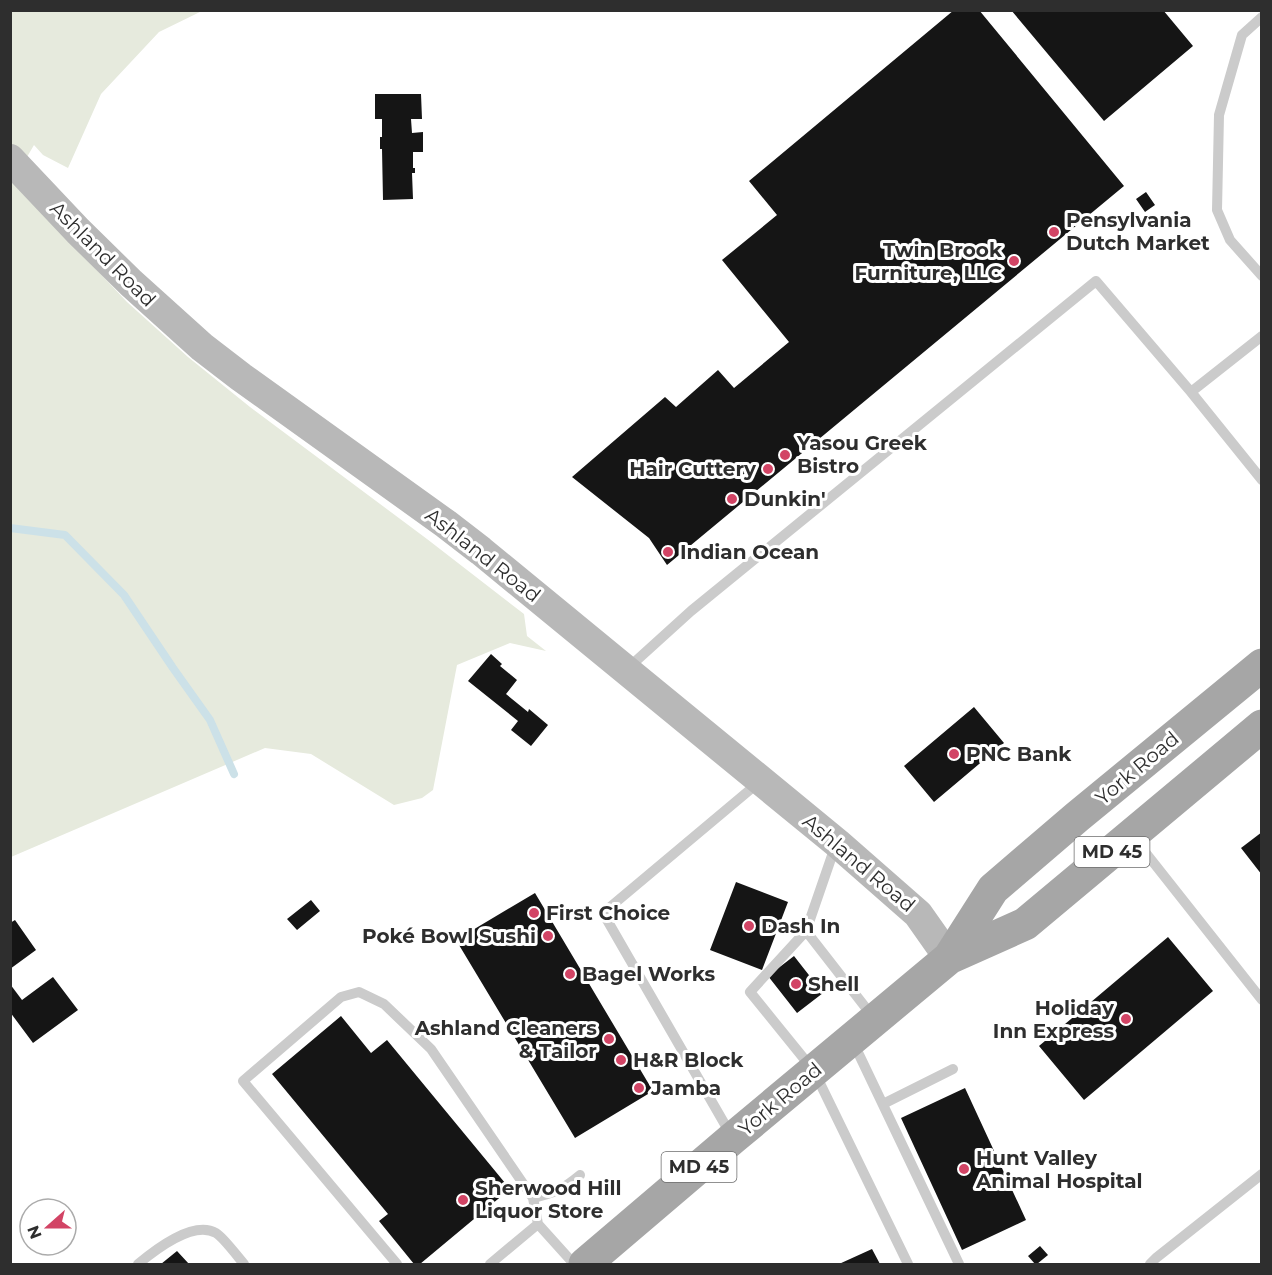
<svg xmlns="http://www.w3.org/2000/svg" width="1272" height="1275" font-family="Montserrat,sans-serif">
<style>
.green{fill:#e6eadd}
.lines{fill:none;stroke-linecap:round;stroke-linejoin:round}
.stream{stroke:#cce1e8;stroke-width:8}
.building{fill:#151515}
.service{stroke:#cbcbcb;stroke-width:10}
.secondary{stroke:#b8b8b8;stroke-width:30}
.primary{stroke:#a6a6a6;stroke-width:33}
.poi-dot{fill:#d24465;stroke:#fff;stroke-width:2}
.labels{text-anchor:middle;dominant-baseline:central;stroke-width:6;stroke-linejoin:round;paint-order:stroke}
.shield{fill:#fff;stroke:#6d6d6d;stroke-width:1.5}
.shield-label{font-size:18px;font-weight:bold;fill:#2e2e2e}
.poi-label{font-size:20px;font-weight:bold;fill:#2e2e2e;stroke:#fff;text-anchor:start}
.street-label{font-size:20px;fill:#2e2e2e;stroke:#fff}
</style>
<rect width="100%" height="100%" fill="#fff"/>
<path class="green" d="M11 11H202L159 32 101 94 68 168 43 155 34 145 13 181 127 302 188 357 250 407 427 539 524 614 527 636 546 651 510 643 457 665 433 790 422 798 394 805 311 754 265 748 11 857Z"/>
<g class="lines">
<path class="stream" d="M10 528 65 535 124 595 173 668 210 720 234 774"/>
</g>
<path class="building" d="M954 10H979L1124 186 667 565 649 538 572 477 665 397 676 407 718 370 734 388 789 342 722 260 777 215 749 181Z
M1011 10H1163L1193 46 1104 121Z
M375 94H421L422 119H411L412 133 423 132V152H413V168H415V173H412L413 199 383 200 382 149H380V137H382V119H375Z
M1146 192 1155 205 1145 212 1136 199Z
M491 654 502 664 500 666 517 680 506 694 528 712 529 709 548 725 531 746 511 730 518 721 468 681Z
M974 707 1004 743 934 802 904 766Z
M1262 832V875L1241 848Z
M736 882 788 902 762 970 710 950Z
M535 893 653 1091 575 1138 456 940Z
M311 900 320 911 297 930 287 919Z
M15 920 36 950 10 969V923Z
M1168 937 1213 991 1084 1100 1039 1046Z
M794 956 823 993 797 1013 768 976Z
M53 977 78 1010 33 1043 10 1012V984L22 1000Z
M341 1016 371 1053 387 1040 510 1189 420 1264H414L379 1221 388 1214 272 1074Z
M965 1088 1026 1220 962 1250 901 1118Z
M1040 1246 1048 1255 1037 1264H1035L1028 1256Z
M872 1249 880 1264H839Z
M177 1251 189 1264H161Z"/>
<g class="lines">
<path class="service" d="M1262 17 1242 35 1219 115 1217 210 1230 240 1262 276
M1191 392 1262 336
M627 669 691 611 1096 281 1191 392 1262 480
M1134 838 1262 1000
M836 844 806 931 873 1017
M806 931 750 992 814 1071 908 1264
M853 1042 959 1264
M883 1104 953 1069
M731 1135 603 913 758 783
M533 1198C555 1193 563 1189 580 1175
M138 1264C155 1250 193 1220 216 1233 223 1237 238 1257 244 1264
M397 1264 243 1081 341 997 359 992 384 1004 431 1049 533 1198 538 1224 574 1264
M490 1264 538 1224
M1150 1264 1156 1258 1262 1174"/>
<path class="secondary" d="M10 159 78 231 131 283 202 347 241 377 446 524 481 551 626 670 837 843 918 914 949 958"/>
<path class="primary" d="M949 958 993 889 1077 817 1262 665
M585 1264 733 1138 949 958 1025 924 1262 726"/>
</g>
<g class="poi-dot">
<circle cx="1054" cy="232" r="6"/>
<circle cx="1014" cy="261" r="6"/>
<circle cx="785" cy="455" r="6"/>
<circle cx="768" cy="469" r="6"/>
<circle cx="732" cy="499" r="6"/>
<circle cx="668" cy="552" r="6"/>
<circle cx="954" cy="754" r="6"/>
<circle cx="534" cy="913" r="6"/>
<circle cx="749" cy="926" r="6"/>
<circle cx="548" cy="936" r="6"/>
<circle cx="570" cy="974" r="6"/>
<circle cx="796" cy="984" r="6"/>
<circle cx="1126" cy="1019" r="6"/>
<circle cx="609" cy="1039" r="6"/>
<circle cx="621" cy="1060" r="6"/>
<circle cx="639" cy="1088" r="6"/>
<circle cx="964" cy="1169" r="6"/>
<circle cx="463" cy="1200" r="6"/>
</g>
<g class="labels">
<g class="shield">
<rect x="1074.5" y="837" width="75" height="30" rx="4.5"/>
<rect x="661.5" y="1152" width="75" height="30" rx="4.5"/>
</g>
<g class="shield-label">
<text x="1112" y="852">MD 45</text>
<text x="699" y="1167">MD 45</text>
</g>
<g class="poi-label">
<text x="1066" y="220">Pensylvania<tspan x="1066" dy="23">Dutch Market</tspan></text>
<text x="1002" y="250" text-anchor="end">Twin Brook<tspan x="1002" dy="23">Furniture, LLC</tspan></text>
<text x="797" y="443">Yasou Greek<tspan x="797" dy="23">Bistro</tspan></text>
<text x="756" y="469" text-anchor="end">Hair Cuttery</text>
<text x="744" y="499">Dunkin'</text>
<text x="680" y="552">Indian Ocean</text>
<text x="966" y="754">PNC Bank</text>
<text x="546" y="913">First Choice</text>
<text x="761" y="926">Dash In</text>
<text x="536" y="936" text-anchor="end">Poké Bowl Sushi</text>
<text x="582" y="974">Bagel Works</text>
<text x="808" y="984">Shell</text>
<text x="1114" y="1008" text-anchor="end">Holiday<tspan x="1114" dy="23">Inn Express</tspan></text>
<text x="597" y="1028" text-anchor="end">Ashland Cleaners<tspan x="597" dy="23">&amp; Tailor</tspan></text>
<text x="633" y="1060">H&amp;R Block</text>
<text x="651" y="1088">Jamba</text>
<text x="976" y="1158">Hunt Valley<tspan x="976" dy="23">Animal Hospital</tspan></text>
<text x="475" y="1188">Sherwood Hill<tspan x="475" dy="23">Liquor Store</tspan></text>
</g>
<g class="street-label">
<text transform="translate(103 254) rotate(45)">Ashland Road</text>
<text transform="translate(483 555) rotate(38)">Ashland Road</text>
<text transform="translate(1137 768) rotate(-40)">York Road</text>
<text transform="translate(859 863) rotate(40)">Ashland Road</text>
<text transform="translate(780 1099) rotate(-40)">York Road</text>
</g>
</g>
<rect width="1272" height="1275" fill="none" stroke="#2e2e2e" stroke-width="24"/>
<g transform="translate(48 1227) rotate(249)"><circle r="28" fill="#ffffff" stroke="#ababab" stroke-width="1.5"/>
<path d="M0-4.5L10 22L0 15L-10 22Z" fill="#d24465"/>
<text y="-9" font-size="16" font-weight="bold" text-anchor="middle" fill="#2e2e2e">N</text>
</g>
</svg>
